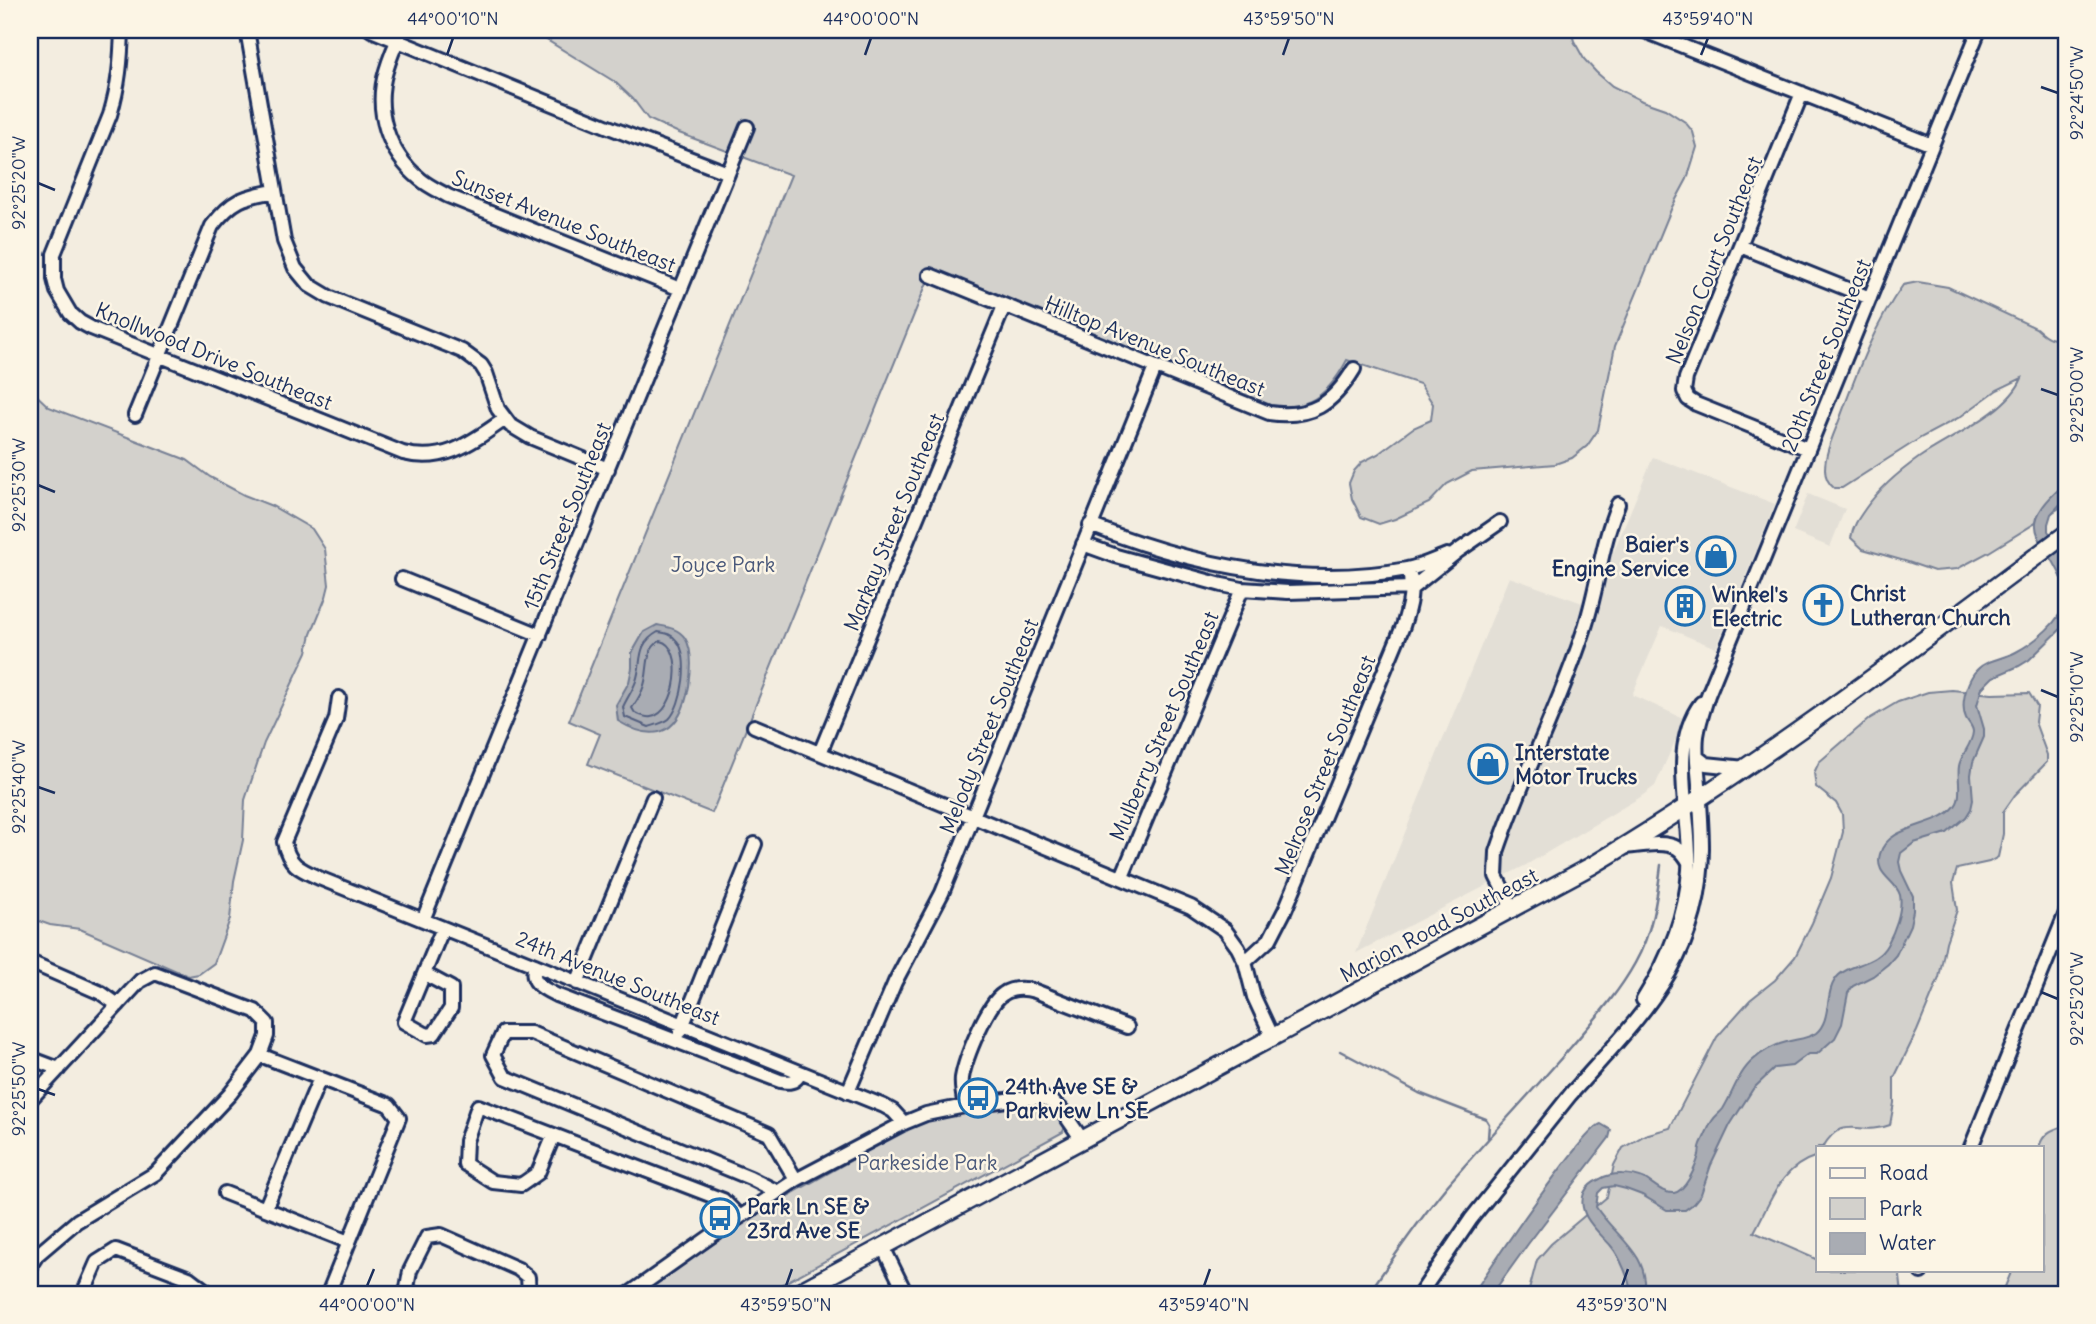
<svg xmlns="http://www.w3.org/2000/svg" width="2096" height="1324" font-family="Delius,sans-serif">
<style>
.built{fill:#e3dfd6}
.green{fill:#d3d1cc;stroke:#778095;stroke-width:2}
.water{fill:#a9acb3;stroke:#707a91;stroke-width:2}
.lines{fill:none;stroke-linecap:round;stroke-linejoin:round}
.shore{stroke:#546180;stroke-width:2}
.stream{stroke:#707a91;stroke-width:2.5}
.minor-casing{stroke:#1b2f5e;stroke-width:18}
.major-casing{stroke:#1b2f5e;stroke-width:21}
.minor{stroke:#fcf5e5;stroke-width:12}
.major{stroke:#fcf5e5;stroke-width:16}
.ticks{fill:none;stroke:#1b2f5e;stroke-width:2.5}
.labels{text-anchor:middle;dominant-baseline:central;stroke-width:5;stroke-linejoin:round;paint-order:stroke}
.street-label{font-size:21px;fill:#1b2f5e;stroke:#fcf5e5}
.poi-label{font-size:21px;font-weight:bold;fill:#1b2f5e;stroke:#fcf5e5;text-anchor:start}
.park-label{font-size:21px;fill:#49587a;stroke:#fcf5e5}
.neatline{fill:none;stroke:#1b2f5e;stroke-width:2.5}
.ticks-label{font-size:18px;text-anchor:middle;fill:#1b2f5e}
</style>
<rect width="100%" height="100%" fill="#f3ede0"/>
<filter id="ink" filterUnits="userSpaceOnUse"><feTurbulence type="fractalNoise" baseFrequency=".0143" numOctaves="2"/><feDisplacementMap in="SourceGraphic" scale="14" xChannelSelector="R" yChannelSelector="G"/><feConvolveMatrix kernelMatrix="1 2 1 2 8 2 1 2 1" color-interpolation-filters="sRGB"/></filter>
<g filter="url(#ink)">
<path class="built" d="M1653 457 1775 504 1716 648 1662 626 1632 695 1685 719 1655 786 1639 798 1526 865 1356 953 1509 577 1591 606Z
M1808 494 1845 509 1830 547 1793 532Z"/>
<path class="green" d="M524 30H1571L1574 41 1584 59 1596 72 1612 86 1642 101 1665 109 1685 122 1693 132 1697 147 1687 179 1672 207 1615 346 1598 430 1587 446 1572 458 1555 464 1472 471 1447 484 1429 503 1395 519 1379 524 1361 517 1352 499 1349 483 1354 471 1362 462 1378 454 1413 428 1431 420 1433 404 1420 384 1347 360C1325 402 1301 414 1255 402L932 270 712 813 588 764 600 734 569 721 791 175 679 133 648 119 633 99 615 82 540 36Z
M1918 282 1948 287 2036 328C2047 338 2052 341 2066 338V504L1989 552 1957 569 1934 571 1908 562 1863 549 1851 538C1853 526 1858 519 1865 509 1879 489 1900 471 1920 457 1951 436 2008 412 2022 378L1997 390 1960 417 1922 437 1842 488H1834C1828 483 1825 478 1825 469 1825 452 1834 434 1840 418 1857 372 1874 325 1903 285Z
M30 389 49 407 187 460 210 477 244 495 272 506 312 529 325 549 329 585 326 597 311 634 307 652 264 743 245 800 243 840 234 881 230 919 214 963 199 974 188 976 80 929 50 925 30 918Z
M1952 690 1992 694 2029 693 2037 706 2035 722 2047 755V762L2015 795 2003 812V834L1998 857 1989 862 1957 869 1953 883 1957 910 1946 942 1939 978 1917 1031 1894 1078V1103L1890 1125C1860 1137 1843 1113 1823 1147H1818L1817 1156C1779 1168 1772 1200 1754 1232L1818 1260V1270H1902L1900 1276 1902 1294H1528L1537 1260 1551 1244 1607 1197 1614 1165 1623 1148 1645 1135 1670 1128 1717 1037 1750 1000 1775 980 1795 957 1812 923 1831 878 1843 832 1842 814 1836 803 1816 787 1814 773 1819 762 1869 719 1898 702 1928 692Z
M1030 1104C1049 1106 1053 1111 1065 1126L1063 1132 764 1294H641L735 1229 788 1196 910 1127C948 1112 989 1110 1030 1104Z
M2064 1126 2066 1127V1294H2002L2012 1270H2042V1188L2045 1177 2042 1169V1147H2039C2043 1134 2050 1130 2064 1126Z"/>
<path class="water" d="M2066 483V498L2051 514 2048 524V531L2066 554V589C2050 537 2007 532 2066 483Z
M2066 600V624L2029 660 2019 666 1993 677 1982 688 1977 705 1984 729V737L1973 762 1971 775 1973 800 1971 809 1966 817 1947 833 1914 843 1901 853 1899 862 1901 871 1913 896V911L1910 925 1896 955 1888 964 1873 976 1853 986 1848 993 1842 1024 1835 1038 1817 1054H1808L1792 1066 1775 1068 1753 1089 1730 1125 1711 1165 1701 1194 1693 1204 1685 1210H1667L1642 1195 1626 1189 1614 1186 1603 1188 1598 1193 1596 1207C1616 1238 1649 1252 1645 1294H1630C1632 1283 1619 1255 1611 1246 1599 1232 1576 1215 1584 1193 1587 1186 1593 1182 1600 1179 1612 1172 1632 1173 1645 1179 1654 1184 1663 1194 1674 1193 1680 1192 1686 1184 1689 1179 1693 1172 1697 1163 1699 1155 1700 1149 1699 1149 1701 1144 1704 1138 1709 1126 1712 1121 1715 1116 1720 1113 1723 1109 1733 1093 1738 1073 1753 1060 1763 1051 1777 1044 1790 1041 1799 1039 1809 1038 1816 1033 1833 1019 1823 990 1839 975 1852 963 1876 965 1887 945 1894 932 1903 910 1900 895 1896 880 1874 875 1880 854 1889 822 1944 828 1957 803 1962 793 1957 778 1959 766 1961 754 1972 745 1973 732 1973 726 1969 724 1966 718 1960 705 1966 685 1974 673 1985 659 2001 660 2016 652 2035 642 2061 621 2066 600Z
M657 625C667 627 678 628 685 638 693 650 691 673 689 686 681 730 659 746 618 721L616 705 629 682 632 668V653L644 632Z
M1601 1124 1611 1130 1609 1138 1528 1244 1492 1294H1473C1489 1269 1582 1130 1601 1124Z"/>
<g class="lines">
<path class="shore" d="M658 632C666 633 672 634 677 641 690 656 683 705 669 719 664 723 655 725 649 727L625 717 623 707C627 698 633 690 636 681 643 661 635 645 658 632Z
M660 641C686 646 677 713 651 717 646 718 640 715 635 713L632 708C636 702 641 695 643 688 650 672 643 651 660 641Z"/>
<path class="stream" d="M1340 1051 1419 1093 1486 1119 1489 1124 1488 1138
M1368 1294C1393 1258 1418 1221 1446 1187 1487 1139 1530 1094 1571 1047 1594 1020 1618 994 1635 963 1652 933 1657 899 1661 865"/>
<g class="minor-casing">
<path id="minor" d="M122 30C121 60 119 85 110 115L54 254V279L57 291 70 313 80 322 91 328 403 453C445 464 472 442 505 419
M247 30 284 241 295 268 309 285 329 297 462 351 481 365 486 373 498 409 510 425 530 437 608 469
M371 30 611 128 728 173
M402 30C396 43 390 57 386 71 374 110 388 153 420 179 428 186 439 191 448 196L680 289
M1642 30 1932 145
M1802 93 1686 378 1684 391 1688 399 1696 404 1808 449
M1740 246 1870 298
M930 275 1269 413C1311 419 1333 404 1354 369
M135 415 212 226C233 199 243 197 275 191
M1090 525C1189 564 1300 589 1407 569 1420 567 1434 560 1447 555
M1083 544 1116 556 1222 585 1242 589 1288 592 1412 588 1458 551 1500 522
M402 579 540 635
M339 698 336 719 284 842C289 865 299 869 319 878L884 1106 893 1111 904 1123
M754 726 1191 907 1225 930 1238 948 1245 962 1254 997 1273 1038
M820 753 1004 306
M1697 757 1706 764 1745 768
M1624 847C1639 846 1664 840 1677 848 1682 851 1686 857 1689 862
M1122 877 1242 589
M1513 910 1496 876 1497 852C1522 777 1559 707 1583 633 1598 590 1600 547 1618 504
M423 920 747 127
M30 962 101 993 118 1005
M1245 962 1270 939 1285 910 1403 626C1410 604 1413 592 1409 569
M535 965C529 982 542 988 556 995L780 1081C789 1083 796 1082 800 1073
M425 974 451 988V1008L434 1034 427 1035 404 1022 443 928
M577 983 653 798
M1643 1000C1667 962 1686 916 1689 870 1692 818 1667 748 1701 703
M680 1032 755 844
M260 1055 389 1105 399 1118 328 1294
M30 1058 59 1069
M848 1092 895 982 942 893 1155 368
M1570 1095C1639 1017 1702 961 1702 848 1702 827 1700 805 1699 784 1698 768 1695 752 1697 736 1699 722 1704 708 1708 695L1979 30
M30 1100 140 981 155 973 255 1011 267 1023V1036L260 1055 230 1094 156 1173 77 1221 37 1255 30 1266
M965 1106C963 1096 961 1087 962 1078 965 1059 987 1004 1003 994 1013 987 1024 988 1035 991L1127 1027
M554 1135 538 1173 521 1185 493 1182 465 1164 466 1141 478 1106 723 1200 740 1217
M1971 1147 2066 913
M778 1192 750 1178 505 1077 493 1055 503 1033H531L769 1134 796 1180
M225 1193 349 1242
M265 1209 320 1078
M883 1247 906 1294
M1921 1272V1270
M83 1294 97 1262 116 1250 189 1278 210 1294
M414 1294 407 1288 410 1271 427 1237 441 1235 518 1269 528 1277 529 1294
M629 1294 711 1236 796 1180 904 1123 926 1114 965 1106 1020 1098H1043L1054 1103 1061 1109 1083 1141
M1420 1294 1471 1219 1574 1090"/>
</g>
<g class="major-casing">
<path id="major" d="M795 1294 1593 865C1759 766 1912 649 2066 534"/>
</g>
<use href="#minor" class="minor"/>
<use href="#major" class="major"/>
</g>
</g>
<path class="ticks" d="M447 55 453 38M865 55 871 38M1283 55 1289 38M1701 55 1708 38M2041 87 2058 93M38 183 55 190M2041 389 2058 395M38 485 55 492M2041 690 2058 697M38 787 55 793M2041 992 2058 999M38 1089 55 1095M367 1286 374 1269M786 1286 792 1269M1204 1286 1210 1269M1622 1286 1628 1269"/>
<defs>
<g id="shop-ring" transform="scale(2.0125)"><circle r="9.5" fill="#fcf5e5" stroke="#1f6fb2" stroke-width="1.5"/><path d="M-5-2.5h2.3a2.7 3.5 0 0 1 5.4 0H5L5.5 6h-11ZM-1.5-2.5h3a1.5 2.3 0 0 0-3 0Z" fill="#1f6fb2"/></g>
<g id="church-ring" transform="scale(2.0125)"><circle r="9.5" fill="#fcf5e5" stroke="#1f6fb2" stroke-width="1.5"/><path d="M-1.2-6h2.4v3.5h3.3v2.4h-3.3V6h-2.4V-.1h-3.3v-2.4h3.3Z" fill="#1f6fb2"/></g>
<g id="building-ring" transform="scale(2.0125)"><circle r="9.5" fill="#fcf5e5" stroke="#1f6fb2" stroke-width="1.5"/><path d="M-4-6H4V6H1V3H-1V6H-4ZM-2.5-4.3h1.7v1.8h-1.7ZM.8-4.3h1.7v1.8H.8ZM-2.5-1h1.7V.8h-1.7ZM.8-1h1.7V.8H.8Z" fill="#1f6fb2"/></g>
<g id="bus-ring" transform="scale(2.0125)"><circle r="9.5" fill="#fcf5e5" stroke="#1f6fb2" stroke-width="1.5"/><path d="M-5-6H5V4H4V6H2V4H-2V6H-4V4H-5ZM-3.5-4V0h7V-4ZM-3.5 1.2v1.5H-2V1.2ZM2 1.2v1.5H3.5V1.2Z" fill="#1f6fb2"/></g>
</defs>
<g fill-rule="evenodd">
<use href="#shop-ring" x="1716" y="556"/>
<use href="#church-ring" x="1823" y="605"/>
<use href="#building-ring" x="1685" y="606"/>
<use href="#shop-ring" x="1488" y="764"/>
<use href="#bus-ring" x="978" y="1098"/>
<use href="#bus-ring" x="720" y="1218"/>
</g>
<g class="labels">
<g class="street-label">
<text transform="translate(564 221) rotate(22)">Sunset Avenue Southeast</text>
<text transform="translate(1714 260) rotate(-68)">Nelson Court Southeast</text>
<text transform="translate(1155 346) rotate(22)">Hilltop Avenue Southeast</text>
<text transform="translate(1826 355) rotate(-68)">20th Street Southeast</text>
<text transform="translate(214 356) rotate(22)">Knollwood Drive Southeast</text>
<text transform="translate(567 516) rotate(-68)">15th Street Southeast</text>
<text transform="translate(894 522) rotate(-68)">Markay Street Southeast</text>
<text transform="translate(989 726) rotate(-68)">Melody Street Southeast</text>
<text transform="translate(1164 726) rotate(-67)">Mulberry Street Southeast</text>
<text transform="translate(1325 765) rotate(-68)">Melrose Street Southeast</text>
<text transform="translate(1439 925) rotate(-28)">Marion Road Southeast</text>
<text transform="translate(618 978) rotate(22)">24th Avenue Southeast</text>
</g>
<g class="poi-label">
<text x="1689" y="544" text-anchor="end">Baier's<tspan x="1689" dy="24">Engine Service</tspan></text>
<text x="1850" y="593">Christ<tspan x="1850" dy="24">Lutheran Church</tspan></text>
<text x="1712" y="594">Winkel's<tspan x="1712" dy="24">Electric</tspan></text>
<text x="1515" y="752">Interstate<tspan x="1515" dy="24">Motor Trucks</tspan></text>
<text x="1005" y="1086">24th Ave SE &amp;<tspan x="1005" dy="24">Parkview Ln SE</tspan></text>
<text x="747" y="1206">Park Ln SE &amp;<tspan x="747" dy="24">23rd Ave SE</tspan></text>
</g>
<g class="park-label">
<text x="723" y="564">Joyce Park</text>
<text x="927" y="1162">Parkeside Park</text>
</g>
</g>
<rect width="2096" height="1324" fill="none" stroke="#fcf5e5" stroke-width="77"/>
<rect x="1816" y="1146" width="228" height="126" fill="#fcf5e5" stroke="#a2a6af" stroke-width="2"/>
<rect x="1830" y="1168" width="35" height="10" fill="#fcf5e5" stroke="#a2a6af" stroke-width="2"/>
<text x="1879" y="1180" font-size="21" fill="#1b2f5e">Road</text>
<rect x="1830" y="1198" width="35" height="21" fill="#d3d1cc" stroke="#a2a6af" stroke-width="2"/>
<text x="1879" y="1216" font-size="21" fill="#1b2f5e">Park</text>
<rect x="1830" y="1233" width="35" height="21" fill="#a9acb3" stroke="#a2a6af" stroke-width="2"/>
<text x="1879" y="1250" font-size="21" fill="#1b2f5e">Water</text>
<rect x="38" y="38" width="2020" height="1248" class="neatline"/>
<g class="ticks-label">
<text x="453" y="25">44°00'10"N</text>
<text x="871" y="25">44°00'00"N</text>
<text x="1289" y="25">43°59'50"N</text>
<text x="1708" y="25">43°59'40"N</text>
<text transform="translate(2077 93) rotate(-90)" y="6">92°24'50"W</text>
<text transform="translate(19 183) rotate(-90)" y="6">92°25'20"W</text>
<text transform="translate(2077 395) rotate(-90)" y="6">92°25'00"W</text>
<text transform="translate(19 485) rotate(-90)" y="6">92°25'30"W</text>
<text transform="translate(2077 697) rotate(-90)" y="6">92°25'10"W</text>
<text transform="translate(19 787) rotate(-90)" y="6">92°25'40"W</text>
<text transform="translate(2077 999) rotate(-90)" y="6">92°25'20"W</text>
<text transform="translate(19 1089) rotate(-90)" y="6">92°25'50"W</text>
<text x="367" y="1311">44°00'00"N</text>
<text x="786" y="1311">43°59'50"N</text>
<text x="1204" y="1311">43°59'40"N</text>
<text x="1622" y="1311">43°59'30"N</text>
</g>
</svg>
